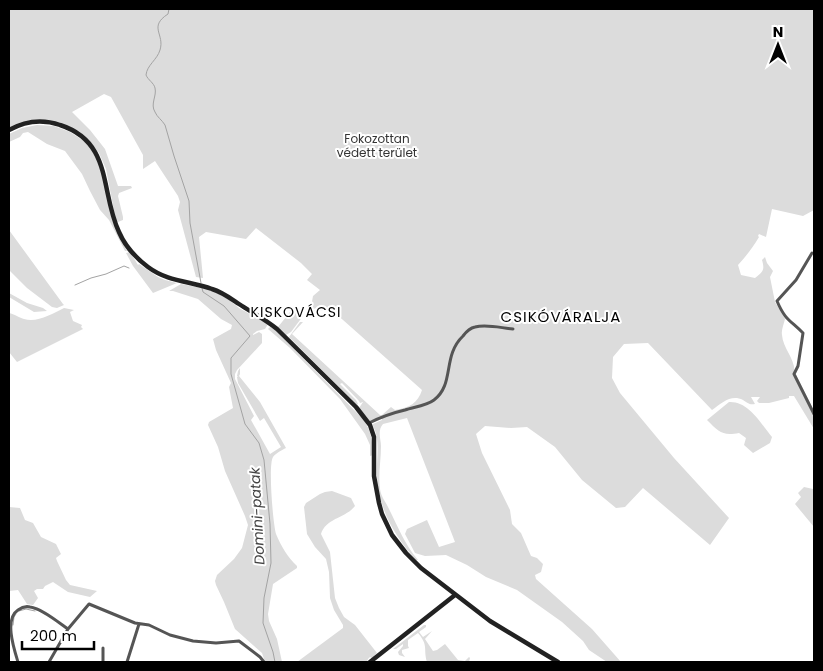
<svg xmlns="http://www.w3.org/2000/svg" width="823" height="671" font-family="Poppins,sans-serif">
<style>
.green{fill:#dcdcdc}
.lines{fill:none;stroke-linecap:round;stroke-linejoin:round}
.stream{stroke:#a3a3a3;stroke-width:1}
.street{stroke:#555;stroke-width:3}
.secondary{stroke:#222;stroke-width:4.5}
.labels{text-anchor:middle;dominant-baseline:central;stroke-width:4;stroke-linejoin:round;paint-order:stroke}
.park-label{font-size:12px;fill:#333;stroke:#fff}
.neighbourhood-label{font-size:14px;letter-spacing:1px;fill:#000;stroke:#fff}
.water-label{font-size:14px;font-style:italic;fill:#444;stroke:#fff}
.quarter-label{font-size:15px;letter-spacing:1px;fill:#000;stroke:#fff}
</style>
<rect width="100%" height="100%" fill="#fff"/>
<path class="green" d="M9 9H814V210L803 216 772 209 766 237 759 234 758 236 759 237C752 249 746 256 738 265L741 275 755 278C763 272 765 270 762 260L765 257 767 263 773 271 770 277 775 302 785 319C784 324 781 330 782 335 783 349 797 361 794 374L814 416V429L794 396H789V398L769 403H759L757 401 760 397H751L755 404C749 405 748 403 743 400 731 394 722 403 712 410L648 343 624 344 613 357 612 378 620 393 674 458 729 518 710 545 643 488 625 507 616 508 582 480 555 447 527 427 511 428 485 426 476 434 482 453 510 510 512 524 521 533 531 556 537 558 543 564 541 572 535 575 536 579 592 629 621 662H607L589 650 583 641 562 622 517 590 486 577 467 565 446 555 425 556 415 553 405 534 407 529 427 520 439 547 455 542 407 418 383 424C377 431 381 439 381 446 381 461 378 474 380 489 381 497 386 502 389 509 398 527 405 545 418 560H416C395 537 378 508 377 476 376 459 381 441 373 426V424L382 420V417L370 421 359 408 363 402 360 403 359 401 342 383 340 384 356 400 358 404 357 405 289 337 300 322H303L292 334 380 415H382L391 407 395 410C409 408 418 403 422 390L334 312 316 310 312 312V311L315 310 334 311 332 304V307C321 312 317 303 305 314L311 307 313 296 320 290 307 280 312 274 301 263 256 228 246 239 206 232 199 237 203 278 196 277 178 210 180 202 178 196 155 161 143 169V155L111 97 104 94 72 112 90 130 105 149 118 186H131L132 188 119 193 118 196 123 217V220L118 222 116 221 106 169 99 153 88 139 80 132 67 126 32 122 9 131Z
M37 125 54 126 70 132 90 145 98 158 120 238 127 251H125L109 220 100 210 90 191 82 174 65 151 47 144 28 132 23 133 20 137 9 142V134L22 128Z
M9 230 63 304 64 305 57 308 52 307 27 288 9 270Z
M130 252 138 265 139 264 158 277 165 280 177 283 153 293 133 266 126 253Z
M181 284 207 289 217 293 228 299 239 308 268 324 265 329 257 331 253 334V335L259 332 262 334V343L237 370 235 374V379L254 416 251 420 270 454 281 447 264 418 260 421 238 383 237 377 238 376H237L238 371 240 368V374L239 376 260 402 286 448C282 450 276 453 273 457 268 465 273 524 276 534 281 546 288 558 297 566V568L273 584 268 614 269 621 277 639 282 662H265L262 653 235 629 224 602 216 585 215 581 217 575 234 559 242 548 248 525 245 516 225 471 218 447 208 425 209 422 233 408 229 387 231 383 216 350 213 339 231 329 232 325 221 319 198 299 173 291H169Z
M9 293 27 303 43 308 47 311 34 312 9 297Z
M64 308 74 310 70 312 73 321 82 325 81 327 83 329 17 362 9 352V313C14 314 20 318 24 319 37 323 52 314 64 308Z
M295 309 303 316 291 332 286 335 278 328V327L290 312 292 313Z
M270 327 273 328 363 419C372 432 372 440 373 455L370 456V445L365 434 340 399 290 348 268 329Z
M729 402C749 401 761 424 772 437L770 443 753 453 744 445 746 438 739 433C722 436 719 432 707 420Z
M804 487 813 489 814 487V527L795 504 801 497 798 493Z
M332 491 351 498 355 506C346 518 326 518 321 534L330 552 335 598 339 608 344 617 355 625 377 653 372 658 370 657 368 659 367 662H297L343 628V625L334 610 330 598 329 572 326 559 315 547 307 534 304 507 306 503 320 494 325 492Z
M9 507 20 508 25 520 33 523 41 537 56 544 61 554 56 558 57 561 66 580 70 585 97 591 90 597 68 592 53 582 45 586 43 589H37L34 591 38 598 33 605 27 604 18 590 9 591Z
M424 625H426V627L419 632 423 637 432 631 425 639 433 651 437 650 445 644 458 660 465 661 469 657 470 658 469 662H427C423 649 429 646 418 633L408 640V646L409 648 402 650V653L405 657 399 655 398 652 403 646V644L396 649H393Z"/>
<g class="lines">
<path class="stream" d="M169 9 168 14C148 27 165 34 160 50 157 60 147 65 146 75 148 80 154 83 155 88 157 96 150 104 155 112 157 117 162 120 165 125L174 156 189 201 190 223 201 283
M75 285 91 278 106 274 124 266 129 268
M202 288 203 292 224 306 250 336 231 358V374L245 424 259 443 264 460 270 524 271 563 264 598 263 623 273 652 275 662
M19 611 26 609 35 611
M13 625 14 617 16 614"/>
<path class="street" d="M812 253 796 280 777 301C785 320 790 320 803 333L798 366 794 374 814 414
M369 423C381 417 392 413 405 410 414 407 426 406 434 400 455 384 442 356 463 336 466 332 470 328 475 327 487 324 501 328 513 329
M18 662C14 649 4 619 18 610 22 607 26 606 30 607 41 608 58 622 68 629
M49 662 68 629 89 604 135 623 149 625 170 635 193 641 216 643 239 641 260 657 264 662
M103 662V648
M127 662 139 624"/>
<path class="secondary" d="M9 130C25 121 43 119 60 125 113 142 100 192 119 232 125 246 136 258 148 267 168 282 190 281 212 289 222 292 230 298 239 304 251 312 265 319 277 329L356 407 370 425 374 437V476L379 503 382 514 392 535 406 553 421 568 490 621 558 662
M370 662 455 595"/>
</g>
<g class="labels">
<g class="park-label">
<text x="377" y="138">Fokozottan<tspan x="377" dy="14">védett terület</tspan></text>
</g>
<g class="neighbourhood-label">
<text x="296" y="312">KISKOVÁCSI</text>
</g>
<g class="water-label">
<text transform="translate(257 516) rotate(-93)">Domini-patak</text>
</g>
<g class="quarter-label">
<text x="561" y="316">CSIKÓVÁRALJA</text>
</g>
</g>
<rect width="823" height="671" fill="none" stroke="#000000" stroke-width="20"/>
<g transform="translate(778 45)" stroke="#ffffff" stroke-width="4" paint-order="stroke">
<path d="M0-4L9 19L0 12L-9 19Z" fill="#000000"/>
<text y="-8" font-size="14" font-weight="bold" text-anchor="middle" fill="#000000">N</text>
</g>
<path d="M22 641v8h72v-8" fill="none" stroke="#000000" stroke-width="2.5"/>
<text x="30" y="641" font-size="15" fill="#000000" stroke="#ffffff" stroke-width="4" paint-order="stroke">200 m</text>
</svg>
